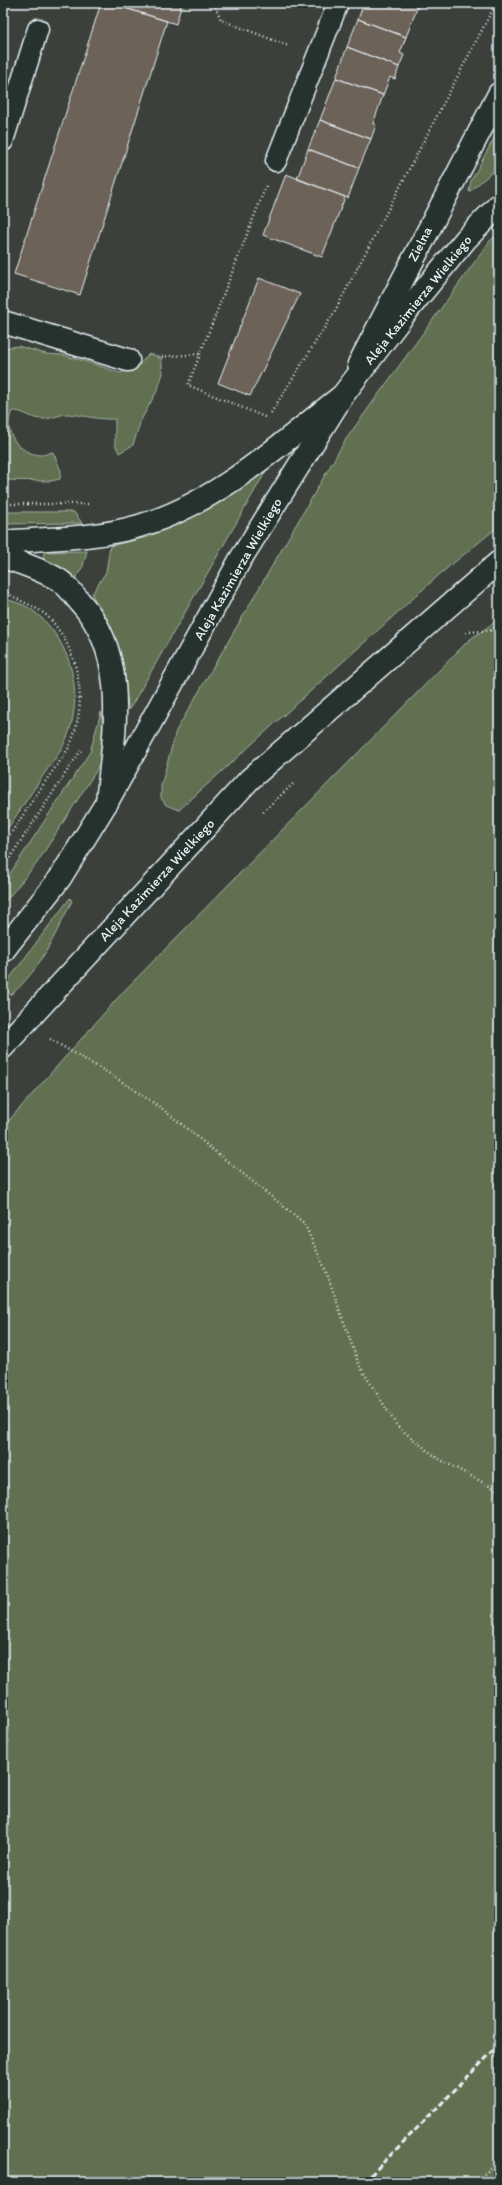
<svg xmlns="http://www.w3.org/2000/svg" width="502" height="2185" font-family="Itim,sans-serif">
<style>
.green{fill:#617051;stroke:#a4b0a4}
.building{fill:#6d6258;stroke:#e8f1f8}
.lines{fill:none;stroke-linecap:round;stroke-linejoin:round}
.lane-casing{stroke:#e8f1f8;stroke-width:23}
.street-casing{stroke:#e8f1f8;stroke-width:25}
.secondary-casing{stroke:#e8f1f8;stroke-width:25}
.primary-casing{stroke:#e8f1f8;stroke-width:25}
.path{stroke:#e8f1f8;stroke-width:2.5;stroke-dasharray:1 3;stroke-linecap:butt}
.lane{stroke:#26332d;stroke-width:20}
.street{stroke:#26332d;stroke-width:22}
.secondary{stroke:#26332d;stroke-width:22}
.primary{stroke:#26332d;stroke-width:22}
.rail{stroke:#e8f1f8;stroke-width:3;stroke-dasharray:6 3;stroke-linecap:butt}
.labels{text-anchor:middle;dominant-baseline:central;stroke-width:3.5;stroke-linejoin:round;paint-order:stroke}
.street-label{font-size:14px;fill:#e8f1f8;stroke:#26332d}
</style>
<rect width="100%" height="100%" fill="#3b413a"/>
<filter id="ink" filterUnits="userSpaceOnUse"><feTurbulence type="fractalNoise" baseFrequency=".025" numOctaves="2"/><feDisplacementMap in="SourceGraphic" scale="8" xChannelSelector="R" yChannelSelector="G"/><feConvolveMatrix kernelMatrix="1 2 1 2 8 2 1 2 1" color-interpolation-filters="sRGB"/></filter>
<g filter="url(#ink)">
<path class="green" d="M499 129V166L469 192 471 181Z
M499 233V526L440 574 179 810 166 805 161 798V786L176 731 346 439 490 241Z
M18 346 46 354 63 355 88 362 120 373 136 368 149 354 161 357 163 373 158 389 141 420 133 445 119 453 115 444V419C98 420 84 415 68 414 59 414 50 420 41 419 29 418 23 410 12 411 2 431 18 454 41 455 44 455 49 453 53 452L61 471 60 479 51 481 3 480V348Z
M266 471 129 710 117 644 92 594 106 572 110 546 148 537 216 504Z
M3 512H74L82 523 3 524Z
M87 551 83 566 75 579 43 558 44 552Z
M3 598C11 601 21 603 29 608 73 637 87 700 63 746 58 756 50 765 44 774 30 795 17 815 3 835Z
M499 619V2182H3V1127L123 992 469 640Z
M101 712 107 747 96 771 37 863 3 904V884L90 752Z
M70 898 72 901C54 936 41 969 11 995L3 987Z"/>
<path class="building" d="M101 3H109L167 21 80 295 14 274Z
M109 3H182L176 24Z
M364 3H409L418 6 406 37 358 19Z
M358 19 406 37 400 53 404 55 399 67 347 47Z
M347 47 399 67 395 79 390 77 383 95 336 78Z
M336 78 383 95 373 124 376 125 371 139 320 120Z
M320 120 371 139 359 168 308 149Z
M308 149 359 168 348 198 297 179Z
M286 174 345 197 322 257 263 235Z
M259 278 300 294 250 396 218 383Z"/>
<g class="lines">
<g class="lane-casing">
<path id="lane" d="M3 141 38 29
M276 161 338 3"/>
</g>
<g class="street-casing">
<path id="street" d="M3 322 128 360
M3 542C48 538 95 539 139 526 216 504 280 444 342 396
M3 557C22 563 42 570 59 580 67 585 74 595 80 602 130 657 114 734 107 802"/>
</g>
<g class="secondary-casing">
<path id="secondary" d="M359 364 499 94"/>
</g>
<g class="primary-casing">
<path id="primary" d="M3 951 60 878 107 802 240 560 343 395 402 317 466 239 499 205
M3 1047 250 779 499 562"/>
</g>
<path class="path" d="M214 3 221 20 289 46
M266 186 188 385 267 418
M158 357 200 354
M271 413 335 311 496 3
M3 504H88
M466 632 499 630
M263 812 294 783
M3 845C18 823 32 801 47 779 54 769 62 759 68 749 89 707 81 652 49 618 36 605 18 602 5 591
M3 868 81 750
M50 1039 110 1074 160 1107 304 1223 326 1271 359 1365 397 1426 437 1458 499 1491
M475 2182 499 2161"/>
<use href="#lane" class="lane"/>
<use href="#street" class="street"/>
<use href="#secondary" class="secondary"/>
<use href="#primary" class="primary"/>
<path class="rail" d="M364 2182 499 2045"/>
</g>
</g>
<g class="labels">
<g class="street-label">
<text transform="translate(420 244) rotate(-63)">Zielna</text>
<text transform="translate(418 300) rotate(-51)">Aleja Kazimierza Wielkiego</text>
<text transform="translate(238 569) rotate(-60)">Aleja Kazimierza Wielkiego</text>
<text transform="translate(157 880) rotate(-47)">Aleja Kazimierza Wielkiego</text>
</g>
</g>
<rect width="502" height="2185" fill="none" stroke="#26332d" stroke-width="16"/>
<rect x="8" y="8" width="486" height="2169" fill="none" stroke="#e8f1f8" stroke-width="1.5" filter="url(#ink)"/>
</svg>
